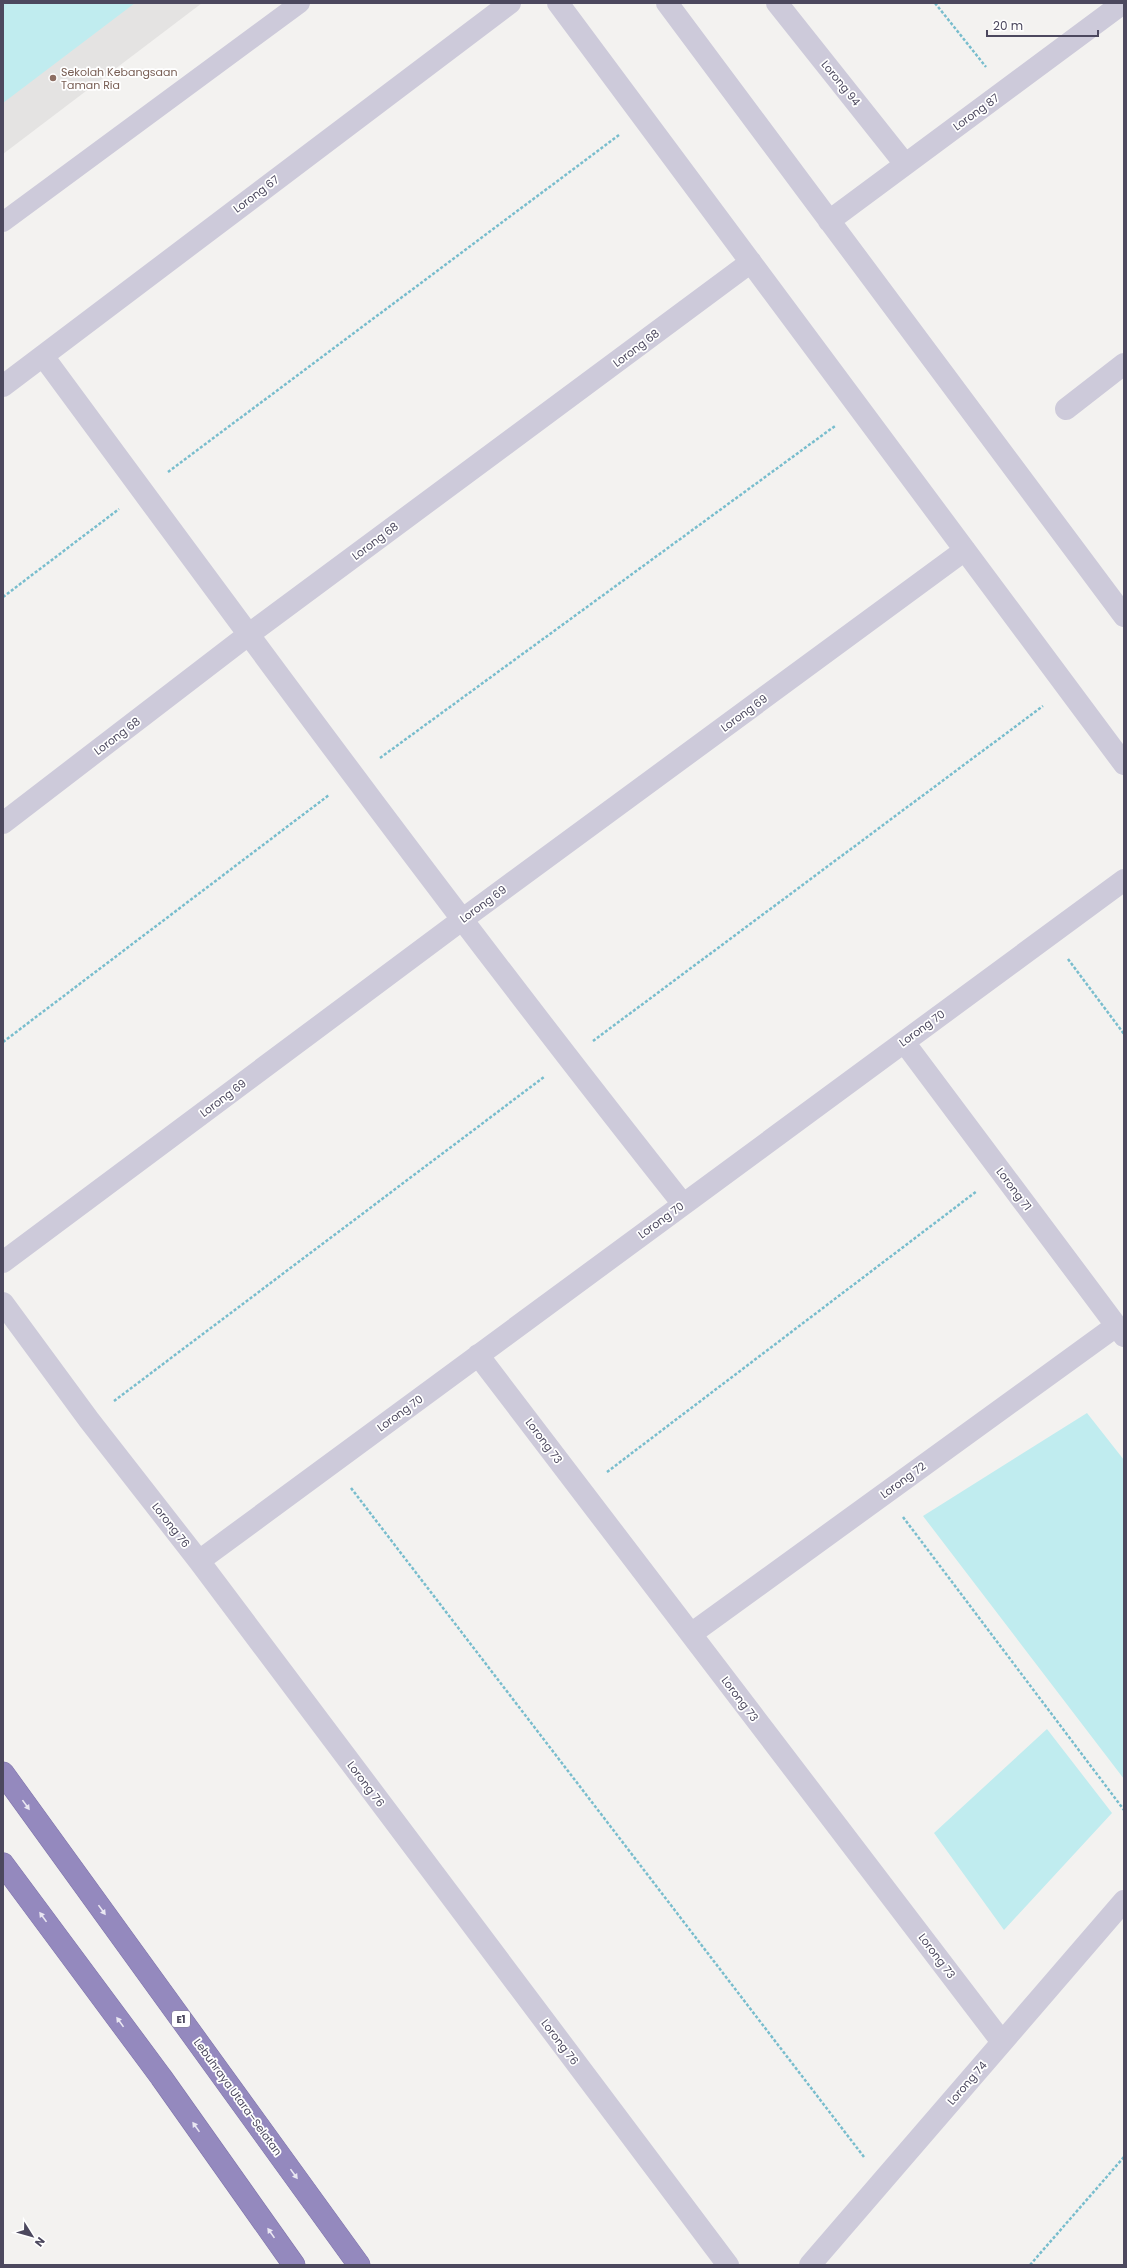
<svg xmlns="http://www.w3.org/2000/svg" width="1127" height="2268" font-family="Poppins,sans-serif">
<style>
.education{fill:#e4e3e2}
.green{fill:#c0ecef}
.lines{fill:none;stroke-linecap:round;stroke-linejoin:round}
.highway-casing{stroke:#7f74aa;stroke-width:23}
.path{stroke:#78bdcd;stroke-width:2.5;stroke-dasharray:3 2;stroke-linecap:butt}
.lane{stroke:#cdcada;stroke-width:20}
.street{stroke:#cdcada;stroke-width:22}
.highway{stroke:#9489be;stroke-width:22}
.oneway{fill:#eae7f2}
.education-dot{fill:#8d6e63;stroke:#fff;stroke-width:1.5}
.labels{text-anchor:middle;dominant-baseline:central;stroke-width:3.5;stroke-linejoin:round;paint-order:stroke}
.shield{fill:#fff;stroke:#827f8e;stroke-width:1}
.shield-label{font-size:10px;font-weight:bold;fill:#4c485e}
.education-label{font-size:11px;fill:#785e54;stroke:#fff;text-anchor:start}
.street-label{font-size:11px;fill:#4c485e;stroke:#fff}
</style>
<rect width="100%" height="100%" fill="#f3f2f0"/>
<path class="education" d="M3 3H202L3 154Z"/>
<path class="green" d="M3 3H135L3 103Z
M1087 1413 1124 1460V1779L923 1516Z
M1047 1729 1112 1813 1004 1930 934 1833Z"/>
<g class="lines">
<g class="highway-casing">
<path id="highway" d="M3 1773 359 2265
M3 1864 161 2077 294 2265"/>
</g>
<path class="path" d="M935 3 986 67
M168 472 619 135
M3 597 119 509
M380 758 835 426
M1068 959 1124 1034
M593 1041 1043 706
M3 1042 329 795
M114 1401 544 1077
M607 1472 977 1191
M351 1488 864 2157
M903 1517 1124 1810
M1030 2265 1124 2157"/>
<path class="lane" d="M3 222 300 3"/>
<path class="street" d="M558 3 1124 764
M667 3 1124 616
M777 3 905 164
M829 221 1123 3
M43 356C253 641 463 927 683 1204
M3 386 510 3
M1066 409 1124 364
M3 823 248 635 751 262
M904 1042 1124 1336
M3 1262 463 919 965 550
M3 1303 89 1420 199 1561 728 2265
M478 1355 1002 2042
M199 1561 1124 880
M691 1634 1116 1326
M810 2265 1124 1901"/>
<use href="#highway" class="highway"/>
</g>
<defs><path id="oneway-solid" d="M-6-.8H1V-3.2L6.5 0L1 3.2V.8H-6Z"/></defs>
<g class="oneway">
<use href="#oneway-solid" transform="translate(26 1805) rotate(54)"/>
<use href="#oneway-solid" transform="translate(102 1910) rotate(54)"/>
<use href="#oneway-solid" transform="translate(43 1917) rotate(-126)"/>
<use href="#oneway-solid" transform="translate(120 2022) rotate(-126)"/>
<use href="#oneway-solid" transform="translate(196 2127) rotate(-125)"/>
<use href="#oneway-solid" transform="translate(294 2174) rotate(54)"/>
<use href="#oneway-solid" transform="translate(271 2233) rotate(-125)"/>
</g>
<circle class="education-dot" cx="53" cy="78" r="4"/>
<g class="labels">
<rect class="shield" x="172" y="2011" width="18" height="16" rx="3"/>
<g class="shield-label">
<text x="181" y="2019">E1</text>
</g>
<g class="education-label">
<text x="61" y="72">Sekolah Kebangsaan<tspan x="61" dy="13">Taman Ria</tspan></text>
</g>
<g class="street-label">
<text transform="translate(841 83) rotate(51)">Lorong 94</text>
<text transform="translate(976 112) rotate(-36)">Lorong 87</text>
<text transform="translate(256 194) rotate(-37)">Lorong 67</text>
<text transform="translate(636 348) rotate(-37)">Lorong 68</text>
<text transform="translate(375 541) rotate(-37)">Lorong 68</text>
<text transform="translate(744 713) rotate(-36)">Lorong 69</text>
<text transform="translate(117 736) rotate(-37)">Lorong 68</text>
<text transform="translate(483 904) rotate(-36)">Lorong 69</text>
<text transform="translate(922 1028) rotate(-36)">Lorong 70</text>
<text transform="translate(223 1098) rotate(-37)">Lorong 69</text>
<text transform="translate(1014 1189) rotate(53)">Lorong 71</text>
<text transform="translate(661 1220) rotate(-36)">Lorong 70</text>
<text transform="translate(400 1413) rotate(-36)">Lorong 70</text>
<text transform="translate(544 1441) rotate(53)">Lorong 73</text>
<text transform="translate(903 1480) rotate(-36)">Lorong 72</text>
<text transform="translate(171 1525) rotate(52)">Lorong 76</text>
<text transform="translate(740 1699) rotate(53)">Lorong 73</text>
<text transform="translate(366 1784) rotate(53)">Lorong 76</text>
<text transform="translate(937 1956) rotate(53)">Lorong 73</text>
<text transform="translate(560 2042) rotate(53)">Lorong 76</text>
<text transform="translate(967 2083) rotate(-49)">Lorong 74</text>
<text transform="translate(238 2097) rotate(54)">Lebuhraya Utara–Selatan</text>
</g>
</g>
<rect width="1127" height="2268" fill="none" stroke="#4c485e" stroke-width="8"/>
<g transform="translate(32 2236) rotate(127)" stroke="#ffffff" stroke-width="3" paint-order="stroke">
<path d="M0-3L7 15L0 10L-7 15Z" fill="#4c485e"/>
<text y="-6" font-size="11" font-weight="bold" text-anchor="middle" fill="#4c485e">N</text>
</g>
<path d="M987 30v6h111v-6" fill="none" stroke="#4c485e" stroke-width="2"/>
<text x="993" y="30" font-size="12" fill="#4c485e" stroke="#ffffff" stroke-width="3" paint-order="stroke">20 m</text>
</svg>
